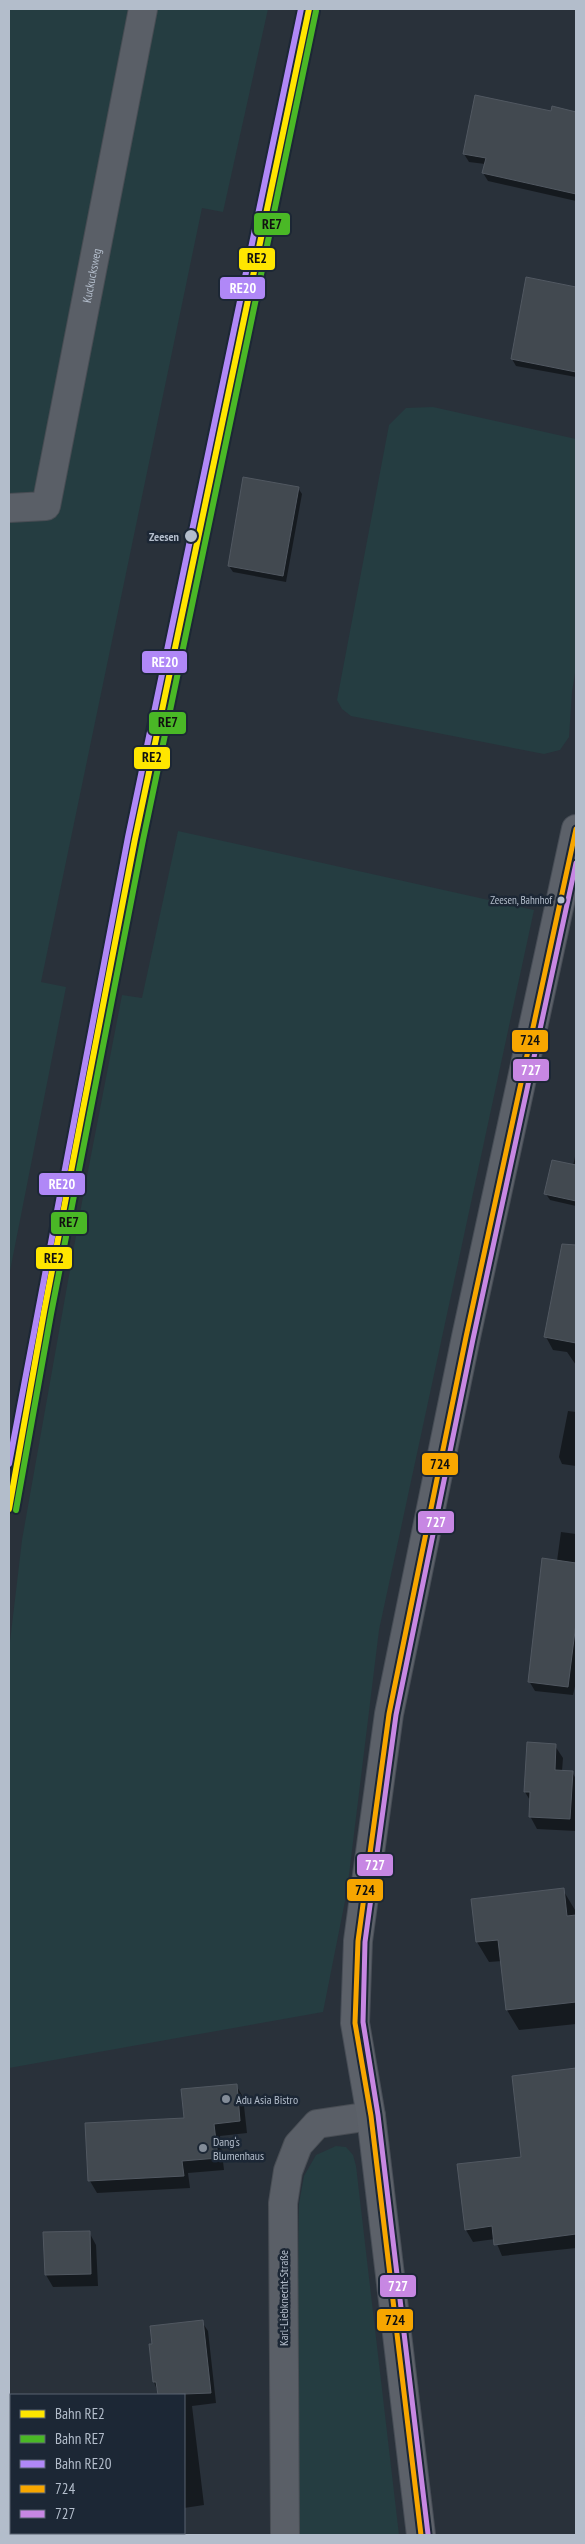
<svg xmlns="http://www.w3.org/2000/svg" width="585" height="2544" font-family="'PT Sans Narrow',sans-serif">
<style>
.green{fill:#253d41}
.shadow{fill:#0007}
.building{fill:#424950;stroke:#515861}
.lines{fill:none;stroke-linecap:round;stroke-linejoin:round}
.street-casing{stroke:#484d54;stroke-width:30}
.primary-casing{stroke:#474d56;stroke-width:30}
.street{stroke:#5a5f67;stroke-width:28}
.primary{stroke:#5c6169;stroke-width:28}
.bus-1-casing{stroke:#1c2735;stroke-width:9}
.bus-2-casing{stroke:#1c2735;stroke-width:9}
.bus-1{stroke:#f7a600;stroke-width:5}
.bus-2{stroke:#c787e3;stroke-width:5}
.rail-1-casing{stroke:#1c2735;stroke-width:10}
.rail-2-casing{stroke:#1c2735;stroke-width:10}
.rail-3-casing{stroke:#1c2735;stroke-width:10}
.rail-1{stroke:#ffe600;stroke-width:6}
.rail-2{stroke:#4ab826;stroke-width:6}
.rail-3{stroke:#b088f7;stroke-width:6}
.stop-dot{fill:#b3bdcb;stroke:#1c2735;stroke-width:2}
.poi-dot{fill:#838c98;stroke:#1c2735;stroke-width:2}
.labels{text-anchor:middle;dominant-baseline:central;stroke-width:5;stroke-linejoin:round;paint-order:stroke}
.bus-label{font-size:11px;fill:#b3bdcb;stroke:#1c2735;text-anchor:end}
.street-label{font-size:12px;fill:#b3bdcb;stroke:#1c2735}
.stop-label{font-size:12px;font-weight:bold;fill:#b3bdcb;stroke:#1c2735;text-anchor:end}
.poi-label{font-size:12px;fill:#b3bdcb;stroke:#1c2735;text-anchor:start}
.line-badge{stroke:#1c2735;stroke-width:2}
.badge-label{font-size:14px;text-anchor:middle;font-weight:bold;fill:#fff}
.pale-badge-label{font-size:14px;text-anchor:middle;font-weight:bold;fill:#111}
</style>
<rect width="100%" height="100%" fill="#29313a"/>
<path class="green" d="M9 9H268L223 212 202 208 41 982 66 987 9 1276Z
M433 407 576 439V667L572 692 569 737 560 750 544 754 351 716 342 709 337 700 389 425 406 408Z
M178 831 534 910 379 1630 347 1891 323 2012 9 2068V1650L22 1540 82 1202 122 995 142 998Z
M336 2146 346 2147 353 2155 356 2166 399 2535H297L295 2511 299 2204 304 2176 316 2155Z"/>
<path class="shadow" d="M553 108 576 113V201L488 181 483 173 485 164 469 162 464 154 552 113Z
M528 279 576 288V377L516 366 512 359Z
M298 488 302 494 286 582 233 572 229 566Z
M576 1152V1206L550 1200 546 1194 573 1166Z
M576 1264 575 1353 576 1365 567 1352 553 1350 546 1337 571 1293Z
M568 1411 576 1412V1466L562 1464 559 1457Z
M561 1532 576 1534V1682L573 1695 535 1691 529 1681 557 1561Z
M555 1746 563 1758 562 1771 572 1772 576 1779V1831L537 1829 530 1816 531 1802 525 1792Z
M563 1890 575 1910 576 1917V2024L519 2030 507 2010 502 1961 489 1962 477 1942 472 1900Z
M576 2069V2248L502 2256 495 2239 473 2242 466 2230 523 2158 514 2077Z
M236 2085 243 2097 247 2133 220 2136 224 2170 188 2173 190 2188 97 2193 90 2181Z
M89 2232 96 2245 98 2286 53 2287 46 2275Z
M202 2322 208 2331 216 2403 192 2406 204 2505 184 2508V2395H159L154 2382Z"/>
<path class="building" d="M475 95 551 111 552 106 576 112V194L482 173 486 158 463 154Z
M526 277 576 287V372L511 359Z
M243 477 299 487 283 576 228 566Z
M552 1160 576 1165V1201L544 1194Z
M562 1244 576 1245V1343L544 1337Z
M542 1558 576 1563V1623L568 1687 528 1682Z
M527 1742 556 1744 555 1770 573 1771 570 1819 529 1817 530 1792H524Z
M564 1888 567 1916 576 1915V2002L506 2010 498 1940 476 1942 471 1899Z
M576 2068V2234L494 2245 492 2226 465 2230 457 2164 521 2157 512 2076Z
M237 2084 240 2121 214 2124 218 2158 182 2161 184 2176 88 2181 85 2123 184 2118 181 2089Z
M90 2231 91 2274 45 2275 43 2232Z
M203 2320 211 2393 158 2395 156 2382H153L149 2344H152L150 2326Z"/>
<g class="lines">
<g class="street-casing">
<g id="street">
<path id="s1" d="M9 508 46 506 143 9"/>
<path d="M285 2535 283 2203 288 2171 298 2145 317 2124 371 2116"/>
</g>
</g>
<g class="primary-casing">
<path id="primary" d="M421 2535 371 2116 355 2023 358 1941 389 1714 466 1337 576 829"/>
</g>
<use href="#street" class="street"/>
<use href="#primary" class="primary"/>
<g class="bus-1-casing">
<path id="bus-1" d="M421 2535 371 2116 355 2023 358 1941 389 1714 466 1337 576 829"/>
</g>
<g class="bus-2-casing">
<path id="bus-2" d="M428 2534 378 2115 363 2022 365 1942 396 1715 473 1339 576 863"/>
</g>
<use href="#bus-1" class="bus-1"/>
<use href="#bus-2" class="bus-2"/>
<g class="rail-1-casing">
<path id="rail-1" d="M9 1509 44 1312 135 839 309 9"/>
</g>
<g class="rail-2-casing">
<path id="rail-2" d="M16 1510 51 1314 143 840 316 11"/>
</g>
<g class="rail-3-casing">
<path id="rail-3" d="M9 1464 128 837 301 9"/>
</g>
<use href="#rail-1" class="rail-1"/>
<use href="#rail-2" class="rail-2"/>
<use href="#rail-3" class="rail-3"/>
</g>
<g class="stop-dot">
<circle cx="191" cy="536" r="7"/>
<circle cx="561" cy="900" r="4.5"/>
</g>
<g class="poi-dot">
<circle cx="226" cy="2099" r="5"/>
<circle cx="203" cy="2148" r="5"/>
</g>
<g class="labels">
<g class="bus-label">
<text x="552" y="900">Zeesen, Bahnhof</text>
</g>
<g class="street-label">
<text stroke="none"><textPath href="#s1" startOffset="272">Kuckucksweg</textPath></text>
<text transform="translate(283 2298) rotate(-90)">Karl-Liebknecht-Straße</text>
</g>
<g class="stop-label">
<text x="179" y="536">Zeesen</text>
</g>
<g class="poi-label">
<text x="236" y="2099">Adu Asia Bistro</text>
<text x="213" y="2141">Dang‘s<tspan x="213" dy="14">Blumenhaus</tspan></text>
</g>
</g>
<g class="line-badge">
<rect x="253" y="212" width="38" height="24" rx="5" fill="#4ab826"/>
<rect x="238" y="247" width="38" height="24" rx="5" fill="#ffe600"/>
<rect x="219" y="276" width="47" height="24" rx="5" fill="#b088f7"/>
<rect x="141" y="650" width="47" height="24" rx="5" fill="#b088f7"/>
<rect x="148" y="711" width="39" height="24" rx="5" fill="#4ab826"/>
<rect x="133" y="746" width="38" height="24" rx="5" fill="#ffe600"/>
<rect x="511" y="1029" width="38" height="24" rx="5" fill="#f7a600"/>
<rect x="512" y="1058" width="38" height="24" rx="5" fill="#c787e3"/>
<rect x="38" y="1172" width="48" height="24" rx="5" fill="#b088f7"/>
<rect x="50" y="1211" width="38" height="24" rx="5" fill="#4ab826"/>
<rect x="35" y="1246" width="38" height="24" rx="5" fill="#ffe600"/>
<rect x="421" y="1452" width="38" height="24" rx="5" fill="#f7a600"/>
<rect x="417" y="1510" width="38" height="24" rx="5" fill="#c787e3"/>
<rect x="356" y="1853" width="38" height="24" rx="5" fill="#c787e3"/>
<rect x="346" y="1878" width="38" height="24" rx="5" fill="#f7a600"/>
<rect x="379" y="2274" width="38" height="24" rx="5" fill="#c787e3"/>
<rect x="376" y="2308" width="38" height="24" rx="5" fill="#f7a600"/>
</g>
<g class="badge-label">
<text x="243" y="293">RE20</text>
<text x="165" y="667">RE20</text>
<text x="531" y="1075">727</text>
<text x="62" y="1189">RE20</text>
<text x="436" y="1527">727</text>
<text x="375" y="1870">727</text>
<text x="398" y="2291">727</text>
</g>
<g class="pale-badge-label">
<text x="272" y="229">RE7</text>
<text x="257" y="263">RE2</text>
<text x="168" y="727">RE7</text>
<text x="152" y="762">RE2</text>
<text x="530" y="1045">724</text>
<text x="69" y="1227">RE7</text>
<text x="54" y="1263">RE2</text>
<text x="440" y="1469">724</text>
<text x="365" y="1895">724</text>
<text x="395" y="2325">724</text>
</g>
<rect width="585" height="2544" fill="none" stroke="#b3bdcb" stroke-width="20"/>
<rect x="10" y="2394" width="175" height="140" fill="#1c2735" stroke="#586371"/>
<rect x="20" y="2410" width="25" height="8" fill="#ffe600" stroke="#586371"/>
<text x="55" y="2419" font-size="15" fill="#b3bdcb">Bahn RE2</text>
<rect x="20" y="2435" width="25" height="8" fill="#4ab826" stroke="#586371"/>
<text x="55" y="2444" font-size="15" fill="#b3bdcb">Bahn RE7</text>
<rect x="20" y="2460" width="25" height="8" fill="#b088f7" stroke="#586371"/>
<text x="55" y="2469" font-size="15" fill="#b3bdcb">Bahn RE20</text>
<rect x="20" y="2485" width="25" height="8" fill="#f7a600" stroke="#586371"/>
<text x="55" y="2494" font-size="15" fill="#b3bdcb">724</text>
<rect x="20" y="2510" width="25" height="8" fill="#c787e3" stroke="#586371"/>
<text x="55" y="2519" font-size="15" fill="#b3bdcb">727</text>
</svg>
